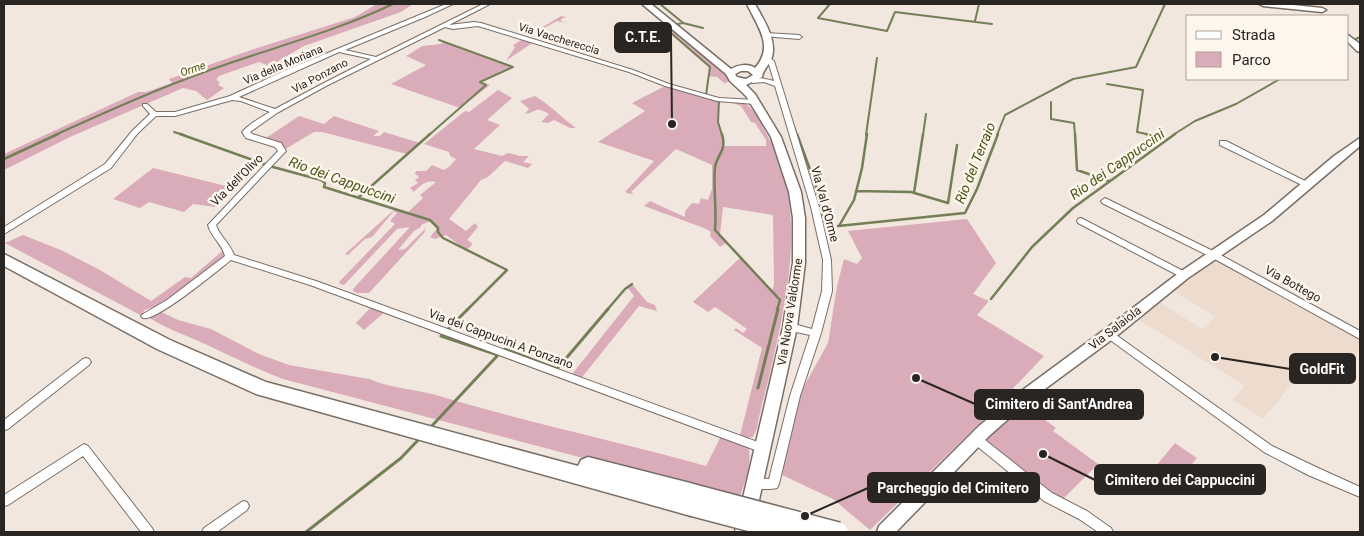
<svg xmlns="http://www.w3.org/2000/svg" width="1364" height="536" font-family="Roboto,sans-serif">
<style>
.built{fill:#eddbce}
.green{fill:#daacba}
.lines{fill:none;stroke-linecap:round;stroke-linejoin:round}
.stream-far2{stroke:#737f56;stroke-width:2}
.stream-far1{stroke:#737f56;stroke-width:2.5}
.stream{stroke:#737f56;stroke-width:3}
.street-casing{stroke:#786e66;stroke-width:2}
.secondary-casing{stroke:#786e66;stroke-width:3}
.highway-casing{stroke:#786e66;stroke-width:3}
.street{fill:#fff;fill-rule:evenodd}
.secondary{fill:#fff;fill-rule:evenodd}
.highway{fill:#fff;fill-rule:evenodd}
.highway-bridge-casing{stroke:#786e66;stroke-width:22;stroke-linecap:butt}
.highway-bridge{stroke:#fff;stroke-width:19}
.labels{text-anchor:middle;dominant-baseline:central;stroke-width:5;stroke-linejoin:round;paint-order:stroke}
.far-street-label{font-size:11px;fill:#292522;stroke:#fef5ed}
.far-water-label{font-size:11px;font-style:italic;fill:#475718;stroke:#fef5ed}
.street-label{font-size:12px;fill:#292522;stroke:#fef5ed}
.water-label{font-size:14px;font-style:italic;fill:#475718;stroke:#fef5ed}
.leader{fill:none;stroke:#292522;stroke-width:2}
.callout-dot{fill:#292522;stroke:#fef5ed;stroke-width:2}
.callout{fill:#292522;stroke:#292522;stroke-width:2}
.callout-label{font-size:14px;text-anchor:middle;font-weight:bold;fill:#fff}
</style>
<rect width="100%" height="100%" fill="#f2e7de"/>
<path class="built" d="M1215 258 1360 340V349L1331 385 1304 369 1263 419 1232 399 1245 386 1136 318 1159 302 1202 329 1215 317 1173 290Z"/>
<path class="green" d="M377 4H413L401 12 304 46 270 66 259 62 219 76 216 80 220 82 218 85 224 88 207 100 196 91 183 88 70 137 4 170V154L138 92H146L172 83 169 79 254 49 355 17Z
M561 16 566 17 561 19V21L568 23 557 21 526 38 535 41 506 61 515 47 513 45Z
M669 25 724 71 726 77 732 81 724 83 717 77 709 76 710 67 664 27Z
M443 42 451 45 513 67 480 82 490 85 460 108 391 84 426 65 406 56 408 55 422 46 441 44Z
M667 85 719 101 718 122 723 138 722 146H766V140L755 123 751 122 741 106 733 103C750 97 759 120 766 133 768 138 773 143 775 149 806 222 786 302 769 377 765 394 760 410 757 428L753 437 747 438 740 435 762 348 734 330 736 328 743 333 747 329 715 307 708 312 693 302 741 257 772 291 774 284 773 215 723 207 720 235 728 242 720 247 710 236 711 232 704 228 644 206 650 201 685 217V211L692 203 699 204 701 198 708 200 712 189V165L676 149 631 192 634 194H630L625 192 654 161 598 142 645 111 632 103Z
M498 90 512 98 487 120 500 125 474 149 502 156 508 153 517 155 518 156H529L523 162 532 164 528 168 505 161 488 177 481 180 449 219 466 231 475 223 478 227 467 240 471 242 472 245 466 250 446 235 435 239 430 237 438 227 431 221 421 225V227L414 231 398 250 405 249 426 228 424 233 369 293H357L353 291V289L410 227 397 229 344 285 340 284 339 282 395 224 390 221 397 213 394 211 372 237 365 239 348 255 345 254 395 209 407 213 423 198 420 195 436 182C426 180 421 185 414 192L410 188 418 183 415 180 419 177 415 174 416 171H426L432 165 444 170 450 166 456 159 450 156 449 152 424 144 465 111 469 112Z
M535 96C550 105 561 117 576 128H570L554 120 548 123 541 122 549 114C534 105 537 113 525 114L529 109 520 101Z
M299 116 324 124 334 116 379 131 373 136H380L384 132 420 143 407 154 322 132H314L282 151 281 148 263 140Z
M153 168 234 188 221 201 216 202 219 203 215 207 193 204 184 212 149 202 140 208 113 199Z
M967 219 996 263 973 294 989 301 977 315 1044 356 985 418 870 530 833 499 778 473 798 397 828 343 837 286 844 259 857 264 862 258 848 231Z
M23 235 63 251 100 270 151 301 185 277 191 278 228 246 230 257 170 302 144 310 142 316 5 243Z
M632 284 647 302 655 305 657 311 639 306 579 381 569 378 634 296 627 287Z
M373 305 387 310 364 330 356 323Z
M157 310 178 320 211 329 259 354 289 365 369 379C390 388 414 389 436 395 525 422 616 441 706 466L722 434 748 445C753 463 745 482 739 499L283 379C256 369 231 356 205 344 185 335 165 328 146 316Z
M1025 405 1056 428 1053 431 1098 464 1060 502 983 440Z
M1175 443 1197 458 1178 481 1156 466Z"/>
<g class="lines">
<path class="stream-far2" d="M660 4 682 22
M830 4 818 18 887 31 895 12 992 24
M975 21 979 4
M703 28 683 23 664 27 710 67 706 95
M1348 43 1360 37
M1107 84 1143 90 1137 132 1151 135
M719 101 718 122 722 135
M1051 102V119L1074 123 1075 135
M794 126 797 135
M174 132 184 135
M55 135C106 112 157 89 210 70 271 48 334 32 393 4
M429 135 486 85 480 82 513 67 439 40
M866 135 877 58
M923 135 926 114
M997 135 1005 115 1073 79 1136 67 1165 4
M1173 135 1195 121 1236 104 1280 79"/>
<path class="stream-far1" d="M180 134 267 165
M722 134C727 152 717 154 715 167 713 188 717 209 715 230L780 300 777 310
M797 134 815 183 825 225 822 229
M1075 134 1077 170 1109 181
M1146 134 1166 139
M4 159 58 134
M273 167 321 180 325 183 324 187 430 220 438 228V232L443 238 507 270 467 310
M856 191 911 192 948 203 957 145
M914 193 923 134
M359 197 430 134
M838 226 965 213 977 189 998 134
M839 226 854 200 862 168 867 134
M991 299 1032 247 1073 208 1175 134
M607 310 625 289 632 284"/>
<path class="stream" d="M449 328 468 309
M441 336 498 355
M505 349 557 369 608 309
M758 388 778 309
M429 429 498 355
M306 532 401 458 420 438"/>
<g class="street-casing">
<path id="street" d="M446 4H453L425 17 345 50 376 57 483 4H490L449 25 474 22 481 23 633 70 669 84 719 98 755 100 758 102 755 104 717 101 665 86 629 72 478 26 453 29 445 27 326 86 277 113 250 132 252 134 281 143 286 151 216 225C220 237 230 243 234 255L316 281 766 445 767 448 766 451 762 453 758 451 310 285 231 260C217 271 156 322 143 318L141 316 143 314 167 300 225 256C222 244 211 237 208 225L278 151 275 147 246 138 242 132C250 123 260 118 270 112L241 101 232 100 175 116H156L138 133 111 168 4 234V227L105 164 133 130 150 114 143 106V104H147L156 112H175L230 96 284 71ZM339 52 371 59 322 84 275 109 239 97Z
M766 33 799 35 802 37 799 39 764 36V34Z
M771 59 774 61 819 207 831 260 832 291 821 333 800 396 779 484 777 488C770 490 757 489 750 487L748 483 750 479 754 478 769 479 790 396 810 335 787 330 785 327 787 324 790 323 812 329 822 291 823 260 811 207 775 86 764 82 753 83 750 81C757 76 766 79 774 81L768 61Z
M1220 141H1226L1311 184 1307 186H1304L1220 145Z
M1105 198 1217 253 1360 331V339L1211 257 1102 203 1101 201Z
M1081 218 1187 273 1188 275 1184 278 1181 277 1078 223 1077 221 1078 219Z
M1109 330 1272 446 1316 467 1360 487V497L1308 475 1264 452 1106 337 1104 334 1106 331Z
M86 358 89 359 91 362 89 365 8 429 4 430V420L83 359Z
M976 434 980 436 1052 493 1087 511 1111 528 1113 532H1098L1079 519 1044 501 972 442 971 439 972 436Z
M84 444 88 446 152 528 154 532H141L83 456 8 505 4 506V495Z
M243 501 247 502 249 506 247 510 217 532H202L204 528Z"/>
</g>
<g class="secondary-casing">
<path id="secondary" d="M642 4H651L731 69C738 65 748 63 755 68 775 46 757 26 747 4H755C763 19 777 39 772 57 770 65 763 69 762 77L746 85 755 94 781 137 801 192 805 218V263L797 327 752 532H735L783 327 793 263V218L789 192 771 137 746 96 730 81 726 74ZM741 71H748L753 75 746 79 737 77 735 74Z
M1259 4H1284L1322 8 1326 10 1322 12 1263 6Z
M1348 35 1360 44V52L1357 51 1348 42Z
M1360 138V146L1272 221 1188 278 1114 338 1030 400 989 436 896 532H877L879 526 979 426 1020 392 1104 330 1180 272 1264 215 1334 156Z"/>
</g>
<g class="highway-casing">
<path id="highway" d="M4 254 170 340 266 382 578 466 581 460 588 457 690 483 698 486 701 493 698 499 702 506 699 513 691 516 256 394 157 349 4 266Z"/>
</g>
<use href="#street" class="street"/>
<use href="#secondary" class="secondary"/>
<use href="#highway" class="highway"/>
<g class="highway-bridge-casing">
<path id="highway-bridge" d="M690 493 838 532
M691 506 789 532"/>
</g>
<use href="#highway-bridge" class="highway-bridge"/>
</g>
<g class="labels">
<g class="far-street-label">
<text transform="translate(559 39) rotate(17)">Via Vacchereccia</text>
<text transform="translate(283 65) rotate(-23)">Via della Moriana</text>
<text transform="translate(320 76) rotate(-28)">Via Ponzano</text>
</g>
<g class="far-water-label">
<text transform="translate(193 69) rotate(-19)">Orme</text>
</g>
<g class="street-label">
<text transform="translate(237 180) rotate(-45)">Via dell'Olivo</text>
<text transform="translate(825 204) rotate(75)">Via Val d'Orme</text>
<text transform="translate(1293 284) rotate(29)">Via Bottego</text>
<text transform="translate(790 312) rotate(-81)">Via Nuova Valdorme</text>
<text transform="translate(1115 328) rotate(-38)">Via Salaiola</text>
<text transform="translate(501 339) rotate(20)">Via dei Cappucini A Ponzano</text>
</g>
<g class="water-label">
<text transform="translate(975 163) rotate(-68)">Rio del Terraio</text>
<text transform="translate(1117 164) rotate(-35)">Rio dei Cappuccini</text>
<text transform="translate(342 180) rotate(20)">Rio dei Cappuccini</text>
</g>
</g>
<path class="leader" d="M672 124L671 38M1215 357L1290 369M916 378L975 404M1043 454L1095 480M805 516L868 488"/>
<g class="callout-dot">
<circle cx="672" cy="124" r="5"/>
<circle cx="1215" cy="357" r="5"/>
<circle cx="916" cy="378" r="5"/>
<circle cx="1043" cy="454" r="5"/>
<circle cx="805" cy="516" r="5"/>
</g>
<g class="callout">
<rect x="615" y="23" width="56" height="29" rx="5"/>
<rect x="1290" y="354" width="65" height="29" rx="5"/>
<rect x="975" y="390" width="168" height="29" rx="5"/>
<rect x="1095" y="465" width="170" height="29" rx="5"/>
<rect x="868" y="473" width="171" height="29" rx="5"/>
</g>
<g class="callout-label">
<text x="643" y="42">C.T.E.</text>
<text x="1322" y="374">GoldFit</text>
<text x="1059" y="409">Cimitero di Sant'Andrea</text>
<text x="1180" y="485">Cimitero dei Cappuccini</text>
<text x="953" y="493">Parcheggio del Cimitero</text>
</g>
<rect width="1364" height="536" fill="none" stroke="#292522" stroke-width="10"/>
<rect x="1186" y="15" width="162" height="65" fill="#fef5ed" stroke="#a9a29c"/>
<rect x="1196" y="31" width="25" height="8" fill="#ffffff" stroke="#a9a29c"/>
<text x="1232" y="40" font-size="15" fill="#292522">Strada</text>
<rect x="1196" y="52" width="25" height="15" fill="#daacba" stroke="#a9a29c"/>
<text x="1232" y="65" font-size="15" fill="#292522">Parco</text>
</svg>
